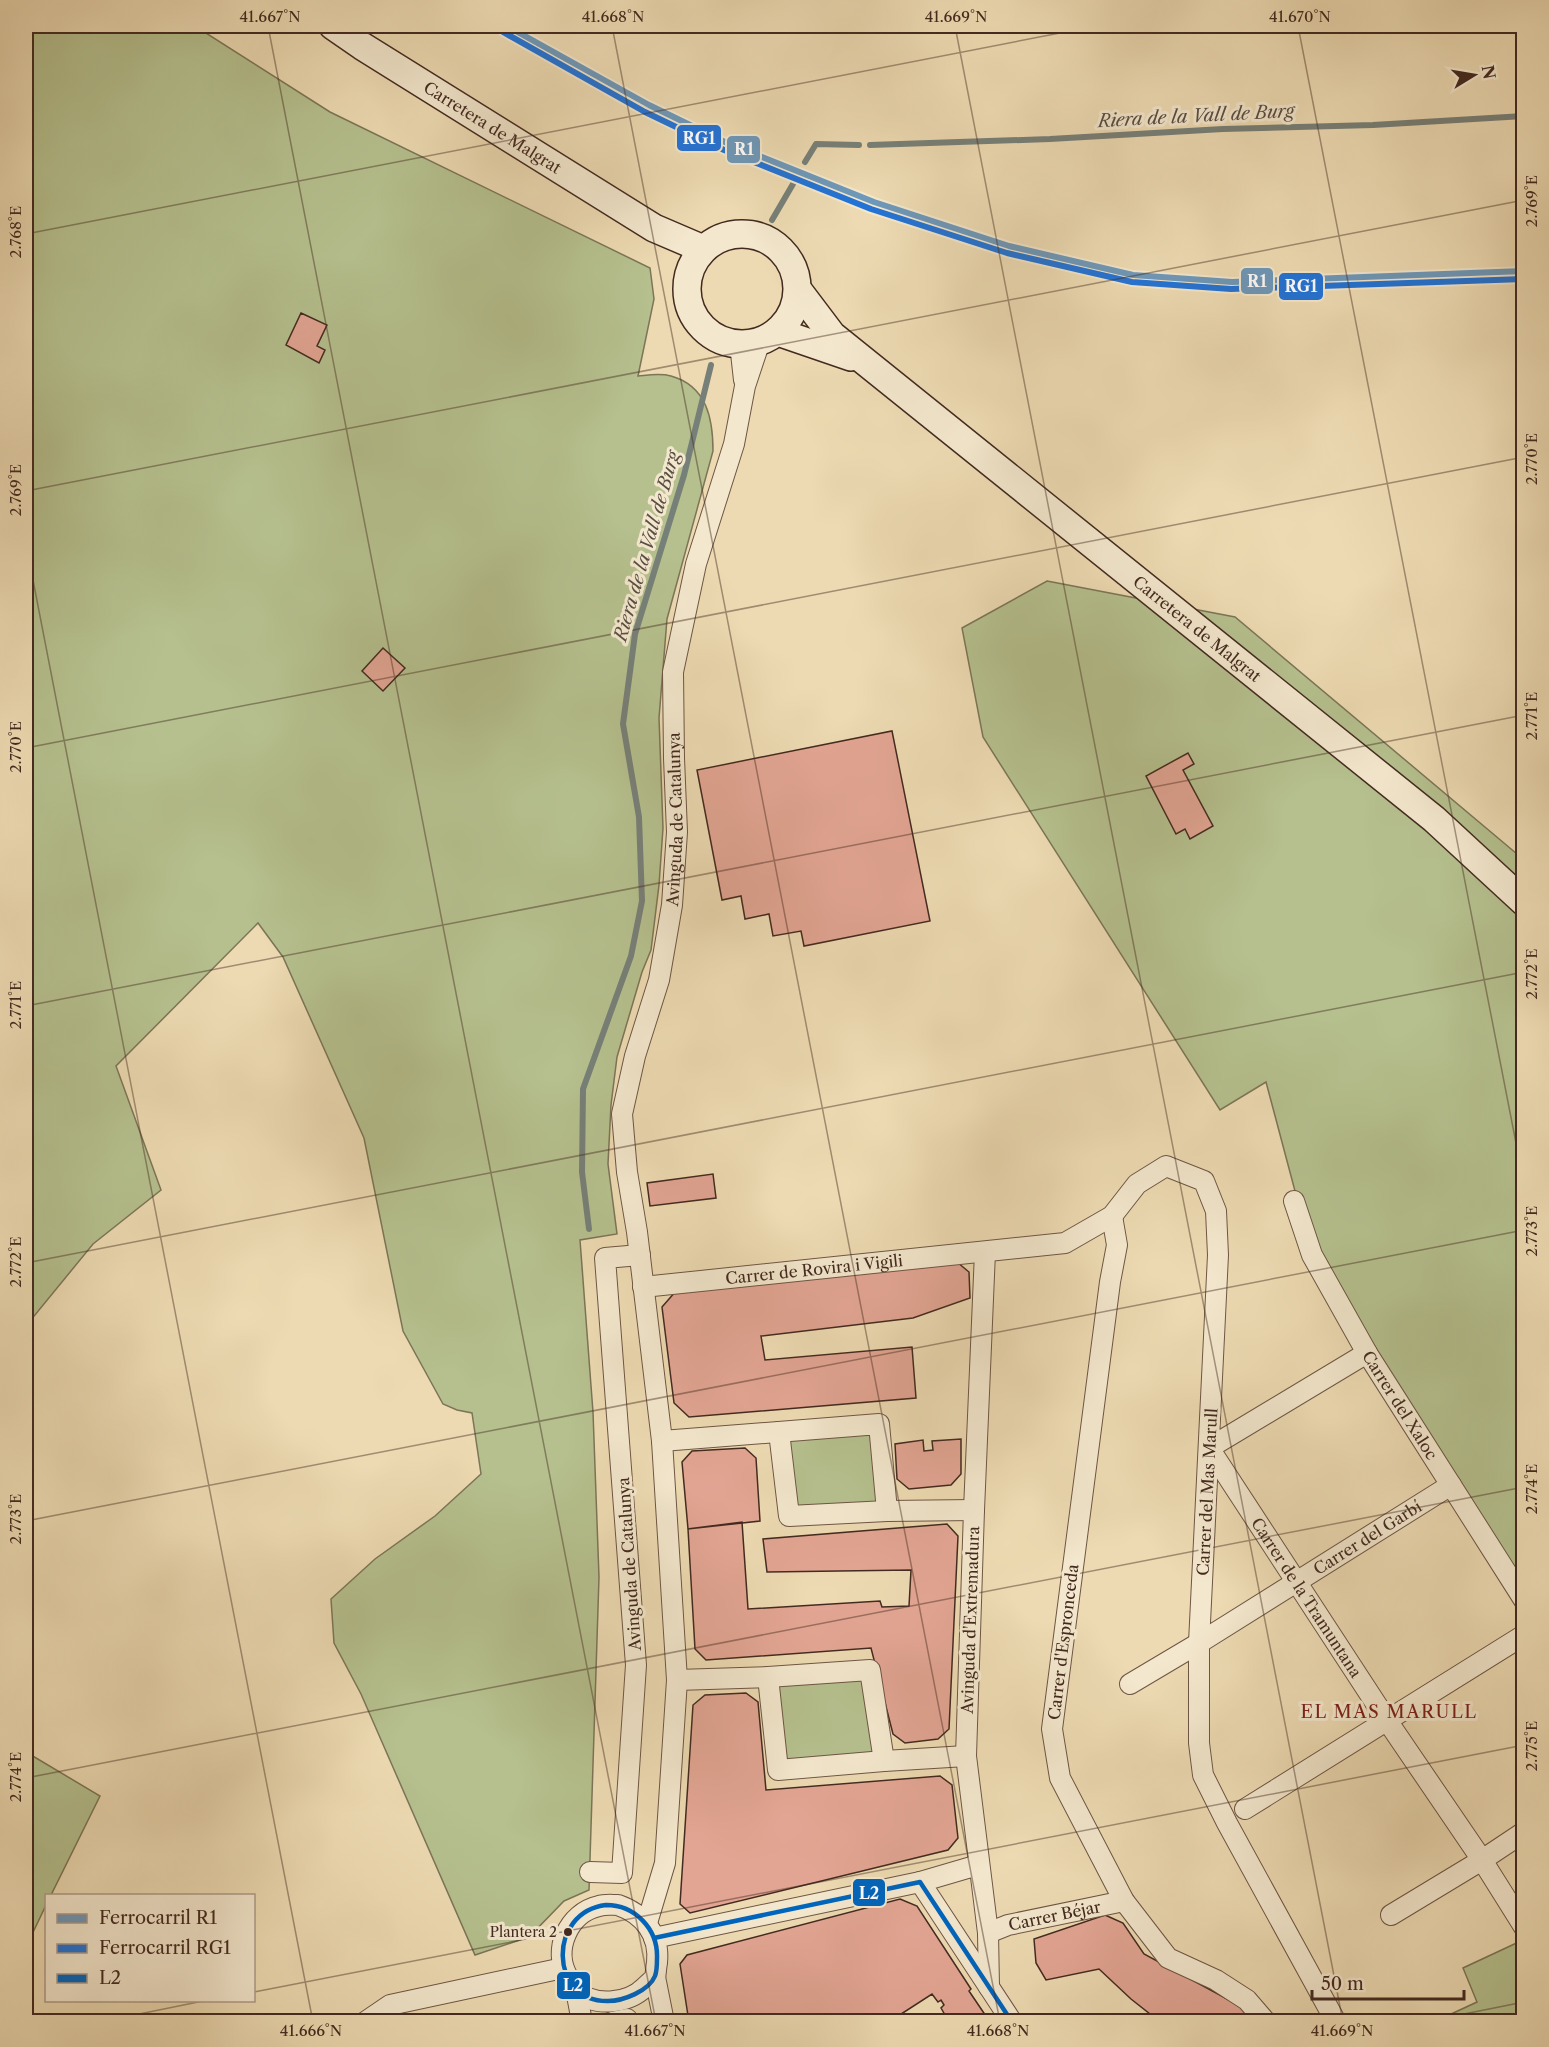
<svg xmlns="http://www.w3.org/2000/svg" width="1549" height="2047" font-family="'Libre Caslon Text',serif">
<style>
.green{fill:#b5c08e;stroke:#7c7557;stroke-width:1.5}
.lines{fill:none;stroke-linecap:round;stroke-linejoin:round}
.stream{stroke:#778078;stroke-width:6}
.building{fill:#e2a593;stroke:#432a20;stroke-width:1.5}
.street-casing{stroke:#6e5644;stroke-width:22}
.secondary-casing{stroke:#432a20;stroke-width:30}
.street{stroke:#f3e7cd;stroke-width:20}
.secondary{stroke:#f3e7cd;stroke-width:27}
.bus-1-casing{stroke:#f3e7cd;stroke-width:9}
.bus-1{stroke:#0065bd;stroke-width:4.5}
.rail-1-casing{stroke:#f3e7cd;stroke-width:10}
.rail-2-casing{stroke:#f3e7cd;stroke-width:10}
.rail-1{stroke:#6e98b9;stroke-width:6}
.rail-2{stroke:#2373d5;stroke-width:6}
.ticks{fill:none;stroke:#432a20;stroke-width:1.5;stroke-opacity:0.45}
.bus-dot{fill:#432a20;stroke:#f3e7cd;stroke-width:2}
.labels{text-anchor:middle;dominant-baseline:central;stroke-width:6;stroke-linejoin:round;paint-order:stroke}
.bus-label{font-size:14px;fill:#432a20;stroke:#f3e7cd;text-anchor:end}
.street-label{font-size:16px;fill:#432a20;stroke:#f3e7cd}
.water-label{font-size:18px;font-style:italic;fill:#594e45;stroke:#f3e7cd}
.neighbourhood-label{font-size:18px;letter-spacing:1.5px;fill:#7a1f14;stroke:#f3e7cd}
.line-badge{stroke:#f3e7cd;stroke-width:2}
.badge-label{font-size:16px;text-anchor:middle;font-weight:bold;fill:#fff}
.neatline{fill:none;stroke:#432a20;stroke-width:2}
.ticks-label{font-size:15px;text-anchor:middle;fill:#432a20}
</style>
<rect width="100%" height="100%" fill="#eddab2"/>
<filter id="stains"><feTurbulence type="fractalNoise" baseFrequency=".00333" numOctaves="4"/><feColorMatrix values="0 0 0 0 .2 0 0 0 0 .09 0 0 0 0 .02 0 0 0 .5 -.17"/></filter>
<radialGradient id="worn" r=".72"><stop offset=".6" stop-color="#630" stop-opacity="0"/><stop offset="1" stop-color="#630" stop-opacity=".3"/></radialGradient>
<path class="green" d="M26 26H195L330 112 650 268 654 299 638 376C649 375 660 373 671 376 707 386 713 419 713 451L667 619 659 718 663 828 659 885 651 950 642 972 617 1057 611 1105 608 1164 617 1234 580 1240 593 1412 599 1577 589 1890 564 1901 529 1937 475 1955 361 1694 334 1643 331 1599 375 1559 435 1516 481 1474 472 1413 457 1410 443 1404 403 1331 364 1138 283 957 258 923 116 1066 161 1190 93 1244 26 1326Z
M1047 581 1235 617 1523 859V1600L1312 1255 1266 1082 1220 1110 983 737 962 628Z
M880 1430 887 1511 790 1519 779 1432Z
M870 1670 884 1761 778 1770 768 1677Z
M26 1752 100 1796 51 1895 46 1896V1905L26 1947Z
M1523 1940V2021H1436L1477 2002 1463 1968Z"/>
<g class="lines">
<path class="stream" d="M870 145 1050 139 1223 129 1373 125 1524 116
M805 162 816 144 859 145
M772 220 793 184
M589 1229 582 1172 583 1089 631 956 642 901 639 817 623 724 635 634 684 475 711 365"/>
</g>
<path class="building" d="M301 313 327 325 317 346 325 350 319 363 286 345Z
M383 648 405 668 383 691 362 671Z
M892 731 930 921 804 946 801 931 773 936 769 914 745 919 741 896 722 900 697 770Z
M1188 753 1194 764 1183 770 1213 826 1190 839 1185 829 1176 834 1146 776Z
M713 1174 716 1198 650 1206 647 1183Z
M957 1262 969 1272 970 1298 913 1318 761 1336 765 1360 912 1347 916 1398 689 1417 674 1403 662 1307 676 1291Z
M961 1439V1474L951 1485 909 1489 897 1479 895 1444 923 1440 924 1451 933 1450 932 1441Z
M745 1448 756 1458 760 1521 688 1529 682 1462 692 1451Z
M742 1522 748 1609 880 1601 882 1607 909 1606 911 1570 767 1572 763 1539 947 1524 958 1536 949 1729 938 1739 905 1743 893 1734 871 1648 706 1660 695 1649 688 1529Z
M746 1693 758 1702 766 1790 940 1776 952 1785 958 1838 948 1850 690 1913 680 1904 693 1705 705 1695Z
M900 1899 917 1906 971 1989 969 1991 990 2022H946L942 2017 945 2015 941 2008 944 2005 941 2000 938 2002 932 1994 898 2016 902 2022H689L680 1964 687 1955Z
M1105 1915 1123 1923 1144 1954 1242 2007 1257 2022H1156L1155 2018 1131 1999 1099 1969 1046 1980 1036 1963 1034 1939Z"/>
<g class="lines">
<g class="street-casing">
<g id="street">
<path d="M740 344 744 380"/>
<path id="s1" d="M1294 1201 1312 1255 1367 1353 1524 1600"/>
<path d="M1112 1216 1117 1245 1110 1282 1052 1729 1060 1778 1124 1901 1168 1958 1216 1980 1247 2000 1266 2022"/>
<path d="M985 1252 974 1510 966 1756 988 1933 989 1987"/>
<path id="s2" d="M643 1287 1065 1243 1112 1216 1137 1184 1166 1166 1204 1181 1216 1211 1218 1255 1199 1643V1743L1203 1775 1227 1823 1336 2022"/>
<path id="s3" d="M1367 1353 1209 1448 1386 1719 1482 1860 1524 1927"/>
<path d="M779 1432 789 1516 887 1511"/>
<path d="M662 1441 879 1424 887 1511 974 1510"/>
<path d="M768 1677 778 1770 884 1761"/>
<path d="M677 1680 768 1677 870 1670 884 1761 966 1756"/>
<path id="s4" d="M1130 1684 1199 1643 1451 1485"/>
<path d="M1245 1809 1524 1635"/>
<path d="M590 1872 622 1873 636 1665 605 1258 640 1255"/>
<path d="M920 1882 1012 2022"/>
<path d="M618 1905C644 1914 660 1935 657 1963 656 1967 656 1974 655 1977 653 1980 648 1984 645 1987 628 2004 593 2008 575 1989 573 1985 571 1980 568 1977 552 1950 568 1913 599 1906 605 1904 612 1905 618 1905Z"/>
<path d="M1391 1915 1482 1860 1524 1832"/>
<path id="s5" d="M647 1923 665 1863 677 1680 662 1441 637 1232 627 1172 622 1114 635 1056 659 980 672 905 677 832 674 758 673 672 696 564 734 444 745 386 760 341"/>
<path id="s6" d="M988 1933 1008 1925 1124 1901"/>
<path d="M654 1938 920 1882 978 1865"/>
<path d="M655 1977 664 2022"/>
<path d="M576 1990 582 2022"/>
<path d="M365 2022 390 2005 563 1968"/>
<path d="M612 2022 627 2019 628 2022"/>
</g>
</g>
<g class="secondary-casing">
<g id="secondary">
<path id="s7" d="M333 26 362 46 654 228 703 249"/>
<circle cx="742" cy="289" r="55"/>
<path id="s8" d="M798 290 832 335 1434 819 1524 902"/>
<path d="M778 332 851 357"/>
</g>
</g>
<use href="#street" class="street"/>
<use href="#secondary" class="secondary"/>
<g class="bus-1-casing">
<path id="bus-1" d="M606 1905C635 1905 658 1929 657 1958 657 1963 657 1971 655 1976 649 1991 623 2001 608 2001 549 2002 547 1912 606 1905Z
M654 1938 920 1882 1012 2022"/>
</g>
<use href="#bus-1" class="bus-1"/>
<g class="rail-1-casing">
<path id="rail-1" d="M507 26 649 105 727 143 874 202 1009 246 1133 275 1232 282 1524 271"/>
</g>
<g class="rail-2-casing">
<path id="rail-2" d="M503 32 645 112 724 150 871 209 1007 253 1132 282 1231 289 1524 279"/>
</g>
<use href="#rail-1" class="rail-1"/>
<use href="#rail-2" class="rail-2"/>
</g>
<path class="ticks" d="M268 26 656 2022M612 26 1000 2022M955 26 1343 2022M1298 26 1524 1184M26 234 1096 26M26 491 1524 200M26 544 313 2022M26 748 1524 457M26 1006 1524 715M26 1263 1524 972M26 1521 1524 1230M26 1778 1524 1487M254 1992 1524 1745M100 2022 208 2000M1424 2022 1524 2002"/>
<circle class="bus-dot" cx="568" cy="1932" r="5"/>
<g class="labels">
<g class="bus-label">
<text x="557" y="1932">Plantera 2</text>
</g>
<g class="street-label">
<text stroke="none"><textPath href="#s7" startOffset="189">Carretera de Malgrat</textPath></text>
<text stroke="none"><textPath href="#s8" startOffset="525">Carretera de Malgrat</textPath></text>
<text stroke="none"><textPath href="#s5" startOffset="1116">Avinguda de Catalunya</textPath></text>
<text stroke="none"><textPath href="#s2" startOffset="172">Carrer de Rovira i Vigili</textPath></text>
<text stroke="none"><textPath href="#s1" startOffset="231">Carrer del Xaloc</textPath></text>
<text transform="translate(1207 1492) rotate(-87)">Carrer del Mas Marull</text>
<text stroke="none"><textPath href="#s4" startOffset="279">Carrer del Garbí</textPath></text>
<text transform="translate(629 1564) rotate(-94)">Avinguda de Catalunya</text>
<text stroke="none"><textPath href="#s3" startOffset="363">Carrer de la Tramuntana</textPath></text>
<text transform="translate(970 1620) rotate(-88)">Avinguda d'Extremadura</text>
<text transform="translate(1063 1642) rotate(-83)">Carrer d'Espronceda</text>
<text stroke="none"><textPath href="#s6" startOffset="69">Carrer Béjar</textPath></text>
</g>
<g class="water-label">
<text transform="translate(1196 116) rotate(-3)">Riera de la Vall de Burg</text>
<text transform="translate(647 546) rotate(-74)">Riera de la Vall de Burg</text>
</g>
<g class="neighbourhood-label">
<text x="1389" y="1712">EL MAS MARULL</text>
</g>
</g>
<g class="line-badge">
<rect x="676" y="124" width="46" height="28" rx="6" fill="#2373d5"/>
<rect x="726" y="135" width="35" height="29" rx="6" fill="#6e98b9"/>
<rect x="1240" y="267" width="34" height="28" rx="6" fill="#6e98b9"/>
<rect x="1278" y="272" width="46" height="29" rx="6" fill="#2373d5"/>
<rect x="852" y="1878" width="34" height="29" rx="6" fill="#0065bd"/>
<rect x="556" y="1971" width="35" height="29" rx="6" fill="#0065bd"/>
</g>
<g class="badge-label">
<text x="699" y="144">RG1</text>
<text x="744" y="155">R1</text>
<text x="1257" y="287">R1</text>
<text x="1301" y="292">RG1</text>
<text x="869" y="1899">L2</text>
<text x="573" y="1991">L2</text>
</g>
<rect width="1549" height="2047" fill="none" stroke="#eddab2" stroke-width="66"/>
<rect x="45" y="1894" width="210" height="108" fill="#f3e7cd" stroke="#ad9b88" stroke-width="1.5"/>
<rect x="57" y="1914" width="30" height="9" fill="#6e98b9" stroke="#ad9b88" stroke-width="1.5"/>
<text x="99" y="1924" font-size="18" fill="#432a20">Ferrocarril R1</text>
<rect x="57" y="1944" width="30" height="9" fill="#2373d5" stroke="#ad9b88" stroke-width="1.5"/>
<text x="99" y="1954" font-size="18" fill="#432a20">Ferrocarril RG1</text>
<rect x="57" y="1974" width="30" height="9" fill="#0065bd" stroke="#ad9b88" stroke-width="1.5"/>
<text x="99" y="1984" font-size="18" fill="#432a20">L2</text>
<g transform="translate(1474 75) rotate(79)" stroke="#f3e7cd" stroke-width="4.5" paint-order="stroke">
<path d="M0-4.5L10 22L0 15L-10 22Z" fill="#432a20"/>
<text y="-9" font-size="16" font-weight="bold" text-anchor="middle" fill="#432a20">N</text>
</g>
<path d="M1312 1990v9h152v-9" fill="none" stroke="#432a20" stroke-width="3"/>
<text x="1321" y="1990" font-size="18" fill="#432a20" stroke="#f3e7cd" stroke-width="4.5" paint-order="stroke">50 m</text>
<rect x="33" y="33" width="1483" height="1981" class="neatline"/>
<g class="ticks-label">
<text x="270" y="22">41.667°N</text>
<text x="613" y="22">41.668°N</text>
<text x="956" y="22">41.669°N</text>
<text x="1300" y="22">41.670°N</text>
<text transform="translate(1532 201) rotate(-90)" y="5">2.769°E</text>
<text transform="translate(16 232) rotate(-90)" y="5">2.768°E</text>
<text transform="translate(1532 459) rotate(-90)" y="5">2.770°E</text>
<text transform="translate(16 490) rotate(-90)" y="5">2.769°E</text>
<text transform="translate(1532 716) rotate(-90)" y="5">2.771°E</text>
<text transform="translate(16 747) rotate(-90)" y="5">2.770°E</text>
<text transform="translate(1532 974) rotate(-90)" y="5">2.772°E</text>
<text transform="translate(16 1005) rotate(-90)" y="5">2.771°E</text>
<text transform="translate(1532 1231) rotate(-90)" y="5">2.773°E</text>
<text transform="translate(16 1262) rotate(-90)" y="5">2.772°E</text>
<text transform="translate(1532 1489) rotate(-90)" y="5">2.774°E</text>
<text transform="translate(16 1519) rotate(-90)" y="5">2.773°E</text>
<text transform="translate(1532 1746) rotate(-90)" y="5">2.775°E</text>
<text transform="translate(16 1777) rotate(-90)" y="5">2.774°E</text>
<text x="311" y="2036">41.666°N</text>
<text x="655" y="2036">41.667°N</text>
<text x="998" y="2036">41.668°N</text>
<text x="1342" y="2036">41.669°N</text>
</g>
<rect width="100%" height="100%" filter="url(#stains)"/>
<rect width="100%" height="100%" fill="url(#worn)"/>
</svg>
